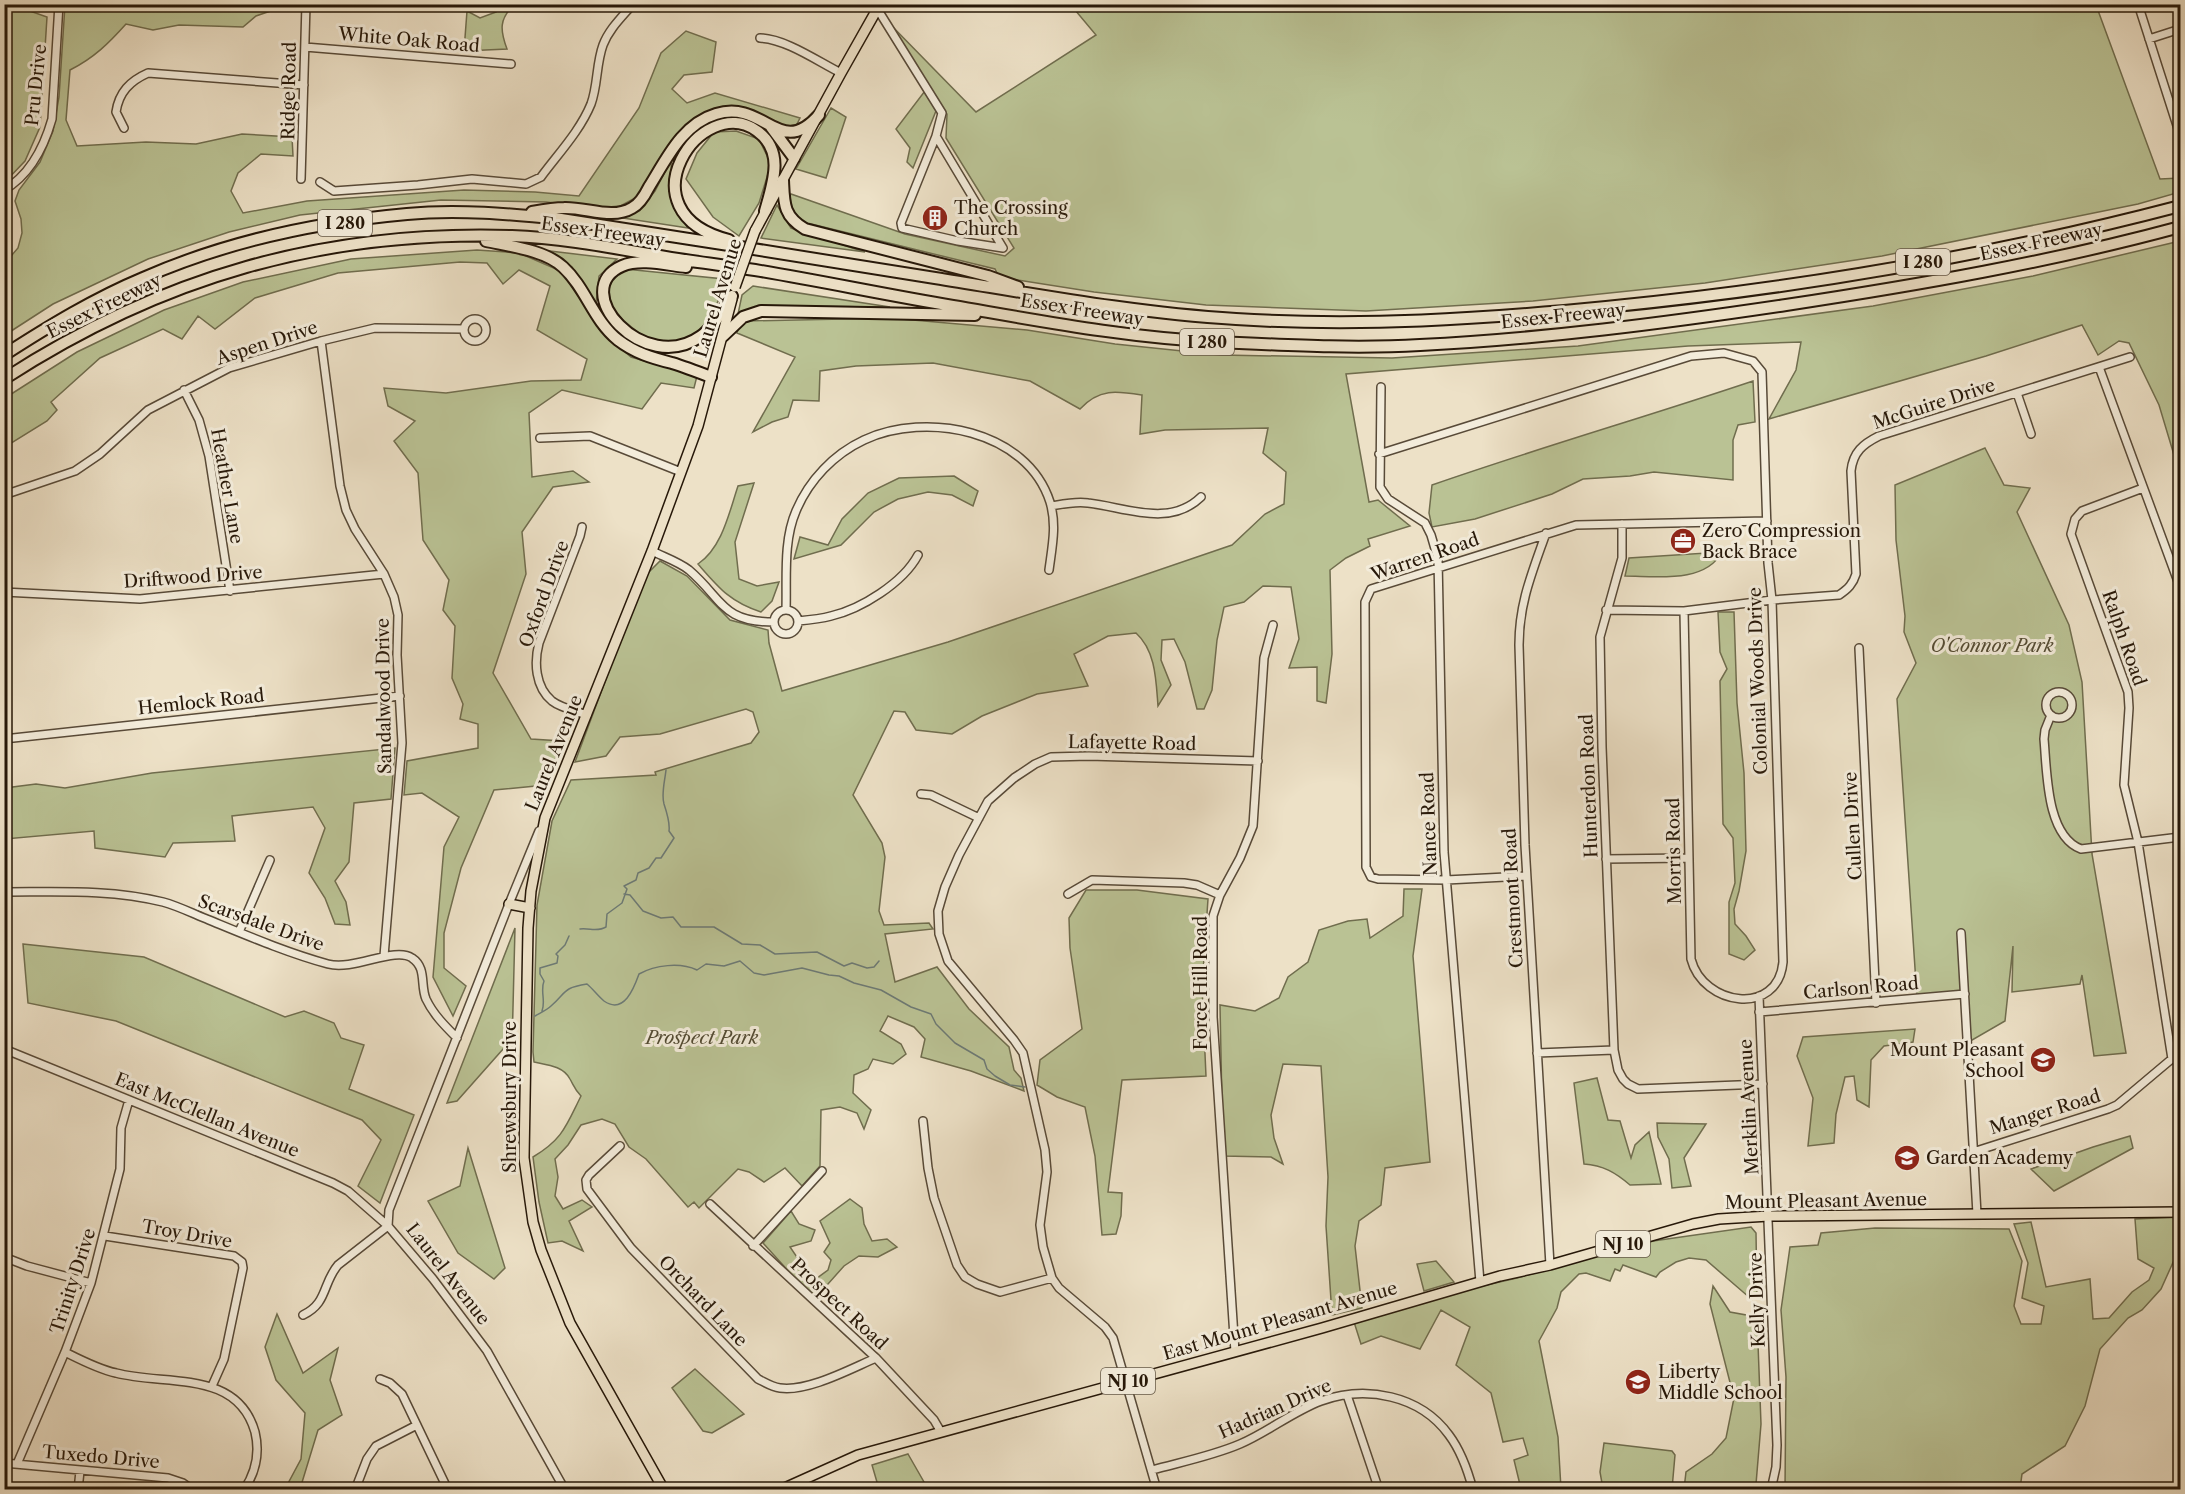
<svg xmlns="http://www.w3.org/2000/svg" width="2185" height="1494" font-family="'Libre Caslon Text',serif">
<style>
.green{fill:#bac294;stroke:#706d4e;stroke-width:1.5}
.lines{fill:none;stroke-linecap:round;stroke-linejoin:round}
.stream{stroke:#6d7a75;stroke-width:1.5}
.minor-casing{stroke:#584a38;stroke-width:10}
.major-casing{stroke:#271809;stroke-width:12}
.highway-casing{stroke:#271809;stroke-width:14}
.minor{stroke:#f3ecdb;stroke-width:7}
.major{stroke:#ede1c7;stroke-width:9}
.highway{stroke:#ede1c7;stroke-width:10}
.major-bridge-casing{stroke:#271809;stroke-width:12;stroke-linecap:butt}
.major-bridge{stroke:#ede1c7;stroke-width:9}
.labels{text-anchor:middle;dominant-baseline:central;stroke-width:6;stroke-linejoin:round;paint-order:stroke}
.shield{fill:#f3ecdb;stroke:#645848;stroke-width:1.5}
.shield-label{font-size:16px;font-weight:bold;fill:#271809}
.street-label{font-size:18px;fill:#271809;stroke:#f3ecdb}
.poi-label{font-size:18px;fill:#271809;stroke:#f3ecdb;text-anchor:start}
.park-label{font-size:18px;font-style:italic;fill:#534b33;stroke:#f3ecdb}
</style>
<rect width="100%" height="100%" fill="#ede1c7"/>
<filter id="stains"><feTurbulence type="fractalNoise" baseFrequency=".00333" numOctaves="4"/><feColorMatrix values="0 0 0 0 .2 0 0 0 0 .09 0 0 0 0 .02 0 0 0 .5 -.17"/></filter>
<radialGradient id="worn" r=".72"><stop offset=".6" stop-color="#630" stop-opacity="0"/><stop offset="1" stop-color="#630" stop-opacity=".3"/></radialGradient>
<path class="green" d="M10 4 47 17 40 127 25 161 5 182 4 5Z
M1070 4 2096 5 2160 179 2180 178V192L2138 204 1882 256 1705 283 1533 301 1366 311 1206 305 1094 292 999 277 995 269 795 220 788 200 791 194 905 234 1005 256 1014 248 946 138 947 114 936 111 913 168 907 162 910 148 896 129 928 87 886 20 976 112 1096 35Z
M65 5H288L256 16 243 27 179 25 153 30 126 24C109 43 94 58 70 70L66 120 77 146 146 142 196 144 242 134 292 137 293 156 261 154 238 173 231 191 243 213 307 201 464 190 535 192 579 196 639 108 661 53 686 31 716 42 712 72 684 75 672 89 687 103 715 93 800 118 795 128 791 130 741 108 702 114 639 196 613 210 546 202 441 200 300 215 229 232 148 259 53 304 5 335V263L18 248 22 233 21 219 15 201 19 190 40 162 53 131 59 97Z
M493 5H514C499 19 500 30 507 49L464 51 467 11 480 18 496 12Z
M831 108 846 117 826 178 796 169Z
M736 131 759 139 771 164 759 203 739 236 713 217 686 179 697 153 714 132Z
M671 160 672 201 688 228 616 217 642 207 655 191Z
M777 205 791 228 865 252 761 238Z
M2180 241V475L2159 405 2129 343 2119 341 2098 355 2082 325 1986 356 1769 419 1796 370 1801 342 1688 346 1346 374 1369 502 1378 500 1410 526 1368 539 1370 546 1346 558 1330 570 1332 654 1326 703 1317 701V667L1289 668 1299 639 1291 587 1263 586 1244 602 1224 607 1217 640 1212 690 1204 709H1197L1185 662 1174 639 1162 640 1161 660 1171 685 1158 706C1156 681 1156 651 1136 633L1108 636 1074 654 1088 686 1037 694 982 716 952 734 916 730 905 712 894 711 853 795 882 843 885 857 879 911 884 925 929 923 933 929 885 934 895 982 937 967 969 1009 1009 1047 1014 1070 1021 1078 1024 1091 971 1071 921 1057 925 1039 914 1027 888 1016 880 1031 901 1044 906 1054 893 1064 873 1059 868 1069 854 1075 853 1093 871 1110 864 1129 857 1113 840 1107 821 1110 820 1166 802 1186 785 1168 764 1182 749 1172 738 1169 699 1208 694 1202 688 1207 646 1159 629 1147 615 1124 602 1119 581 1125 568 1145 555 1159 558 1177 555 1196 563 1209 582 1200 592 1207 569 1221 583 1251 562 1241 548 1243 539 1202 533 1157C563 1139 566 1126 581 1096 575 1090 574 1086 570 1079 563 1066 548 1065 534 1062L533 1052 537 905 552 821 571 780 656 775 655 772 751 743 759 732 753 712 746 709 660 734 620 737 606 756 575 762 644 577 660 561 687 576 730 620 768 630 769 643 782 691 948 642 1232 545 1265 514 1284 504 1286 472 1263 453 1268 428 1165 430 1140 434 1142 395C1117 391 1099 388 1080 409L1030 381 933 363 856 366 820 371 819 401 793 400 788 417 772 422 753 432 795 357 737 333 739 326 744 321 890 318 1027 330 1115 344 1221 355 1392 358 1578 346 1873 306 2033 276Z
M477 250 519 253 563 272 600 330 631 357 697 376 694 388 661 383 642 409 562 390 529 413 532 477 573 471 589 482 553 487 522 532 526 574 493 673 531 739 562 741 546 785 494 790 461 868 444 933V968L466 986 453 1016 433 977 444 847 459 817 422 793 404 795 407 761 478 748V724L460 719 463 704 452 678 455 626 443 610 449 580 423 540 418 473 394 441 415 421 388 406 384 388 446 393 531 381 581 380 587 359 537 330 550 286 519 270 503 284 487 263 460 262 338 273 255 298 215 329 198 316 182 339 163 329 100 358 51 402 57 410 47 421 5 447V398L77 352 164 310 243 282 351 259Z
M550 251 617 259 599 276 596 304 572 267Z
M625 269 724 279C720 296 715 317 701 329 689 340 668 346 653 341 643 338 618 317 613 308 610 304 608 291 609 286 612 277 618 274 625 269Z
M753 286 890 307 762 306 738 314 742 295Z
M1753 381 1755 422 1738 425 1733 440V480L1654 472 1630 476 1583 479 1552 494 1475 519 1432 527 1429 513 1432 485C1538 448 1646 417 1753 381Z
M1985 448 2004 485 2030 488 2017 512 2069 625 2082 682 2092 854 2126 1053 2094 1056 2082 975 2080 984 2012 992 2013 946 2005 1021 1967 1043 1965 994 1917 998 1897 699 1916 663 1904 632 1905 616 1896 540 1895 485Z
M954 476 978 491 973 506 952 495 928 492 898 499 874 512 841 545 794 559 800 537 828 545 842 519 868 493 899 478Z
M754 483 735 542 739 579 757 586 779 582 772 601 761 612C730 602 719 588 698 564 722 548 729 513 738 486Z
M1722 552C1705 584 1655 576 1625 576L1629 558Z
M1718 612H1734L1737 703 1744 773 1746 851 1739 891 1734 909 1735 924 1746 936 1755 950 1744 960 1729 954V902L1735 883 1733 838 1723 824 1720 681 1727 669 1720 652Z
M395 748 391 799 354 803 349 862 335 881 346 902 350 925 335 924 325 898 309 873 325 828 313 807 232 816 235 841 173 843 165 857 95 848 94 831 5 839V788L36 784 65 788 152 773Z
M1404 889H1422L1413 956 1430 1162 1385 1168 1381 1205 1359 1221 1355 1246 1362 1308 1332 1315 1326 1226 1328 1177 1321 1066 1283 1064 1271 1115 1274 1138 1283 1164 1271 1157 1223 1156 1220 1005 1255 1011 1279 998 1288 977 1308 962 1319 930 1348 921 1367 919 1370 938 1403 916Z
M1086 890H1137L1208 899 1202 987 1206 1076 1122 1080 1108 1192 1122 1193 1121 1216 1116 1234 1102 1235 1095 1156 1085 1107 1057 1097 1037 1085 1040 1060 1082 1029 1070 948 1069 918Z
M515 928 512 1047 504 1048 457 1101 447 1103Z
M23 944 144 957 285 1017 304 1011 334 1023 341 1038 364 1045 349 1089 414 1115 380 1203 358 1186 381 1140 362 1120 116 1021 28 1003Z
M1915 1029 1913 1042 1884 1046 1871 1060 1869 1107 1857 1100 1854 1076 1845 1077 1836 1114 1834 1143 1808 1146 1813 1098 1797 1056 1803 1037Z
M1597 1078 1608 1120 1620 1121 1631 1158 1635 1145 1649 1132 1661 1184 1630 1185C1616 1173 1603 1165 1584 1164L1574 1083Z
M1657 1123 1706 1124 1684 1158 1691 1186 1672 1188 1669 1159 1658 1137Z
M2130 1136 2133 1148 2054 1191 2031 1169 2093 1147Z
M468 1148 505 1268 494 1279 458 1253 428 1201 460 1186Z
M850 1199 862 1208 864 1224 872 1241 887 1239 897 1247 878 1257 859 1256 844 1266 828 1284 811 1296 763 1243 791 1211 799 1224 815 1230 811 1241 790 1247 805 1269 817 1278 828 1270 831 1260 824 1252 830 1243 820 1221Z
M2180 1217V1247L2161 1289 2142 1310 2128 1318 2100 1349 2085 1406 2065 1446 2022 1474 2020 1489H1785L1786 1377 1781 1310 1790 1247 1818 1245 1821 1233 1875 1228 2009 1229 2022 1261 2014 1306 2021 1324H2041L2044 1306 2022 1298 2028 1263 2014 1224 2031 1222 2046 1287 2090 1279 2093 1319 2109 1318 2132 1292 2149 1280 2154 1268 2138 1259 2135 1219Z
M1751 1227 1756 1233 1757 1295 1750 1298 1706 1260 1689 1258 1676 1262 1660 1272 1656 1277 1623 1265 1620 1271 1615 1269 1610 1281 1586 1273 1579 1274 1561 1292 1557 1308 1539 1341 1558 1437 1561 1489H1521L1514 1460 1528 1455 1523 1438 1503 1442 1491 1393 1456 1365 1470 1327 1441 1310 1420 1349 1381 1336 1361 1344 1354 1322 1447 1294 1517 1278 1653 1241Z
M1436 1261 1454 1282 1424 1291 1417 1264Z
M1713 1286 1730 1312 1757 1317 1761 1424 1756 1484 1754 1489H1684L1686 1472 1712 1454 1726 1438 1734 1398 1710 1304Z
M277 1314 303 1373 338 1348 330 1380 342 1415 318 1430 300 1489H285L301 1459 305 1413 276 1380 265 1347Z
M695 1369 744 1414 712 1433 703 1431 672 1388Z
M1604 1443 1672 1451 1675 1455 1672 1489H1603L1600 1472Z
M908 1454 928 1489H879L872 1465Z"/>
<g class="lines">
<path class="stream" d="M624 894 630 895 643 911 661 918 673 917 681 927H714L742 944 760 945 775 954 817 952 844 966 852 963 867 968 874 967 879 961
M580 929C590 928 598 932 606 927L607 914 622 903 627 889 624 886 636 880 638 873 649 868 656 858H661L674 838 669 831C670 824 666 810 664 804 661 794 665 780 666 770
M542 1011C546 1001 540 991 544 981L540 974V968L557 963 558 956 556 954 565 945 569 936
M535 1016C540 1013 547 1010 551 1006 567 992 562 988 587 984 593 989 598 996 604 1001 624 1015 634 988 639 974 655 965 680 962 697 970L706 964 724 966 740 961 754 973 764 975 802 968 829 975 839 976 854 983 881 990 911 1007 931 1014 936 1024 955 1043 984 1060 987 1069 995 1076 1010 1085 1025 1087"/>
<g class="minor-casing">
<path id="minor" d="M2138 4 2180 135
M878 10 942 113 936 136
M760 38C786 39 817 61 841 73
M2149 39 2180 29
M305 47 511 64
M124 128 116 112C119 92 130 81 148 73L304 85
M936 136 1003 248 958 241 902 228 901 223Z
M301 179 306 4
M320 182 334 191 418 185 472 179 526 184 541 177C558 154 580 131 591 104 598 85 596 64 603 45 609 29 622 17 633 4
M4 190C30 175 44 147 52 119L59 4
M464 330a11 11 0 1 1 22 0a11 11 0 1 1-22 0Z
M321 341 340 486 346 510 355 529 384 574 394 597 398 615 397 655 402 743 384 956
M2099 367 2180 587
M1381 387 1380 487 1388 499 1425 523 1431 535 1438 559 1444 852 1480 1282
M184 390 199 420 209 456 230 591
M2017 393 2031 434
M540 438 590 436 681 472
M1379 454 1691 356 1724 353 1753 361 1762 372 1768 563 1772 600 1783 962C1778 1017 1703 1006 1691 959L1684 611
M2143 488 2082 511 2075 519 2071 534 2128 692 2129 708 2124 785 2138 842 2172 1059
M4 495 75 471 100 454 148 410 229 368 321 341 375 328 464 329
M1051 506C1063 504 1076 501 1088 503 1125 507 1169 528 1201 497
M1622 524V558L1600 637 1602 747 1614 1050 1618 1070 1623 1079 1628 1084 1638 1089 1763 1084
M582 527 580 536 539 643C534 662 535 687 552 701 561 708 576 711 587 715
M1546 533C1532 573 1519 603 1519 645L1525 845 1550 1265
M652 551C664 557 679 562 689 570 723 599 721 622 774 622
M4 592 140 599 384 574
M774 622a12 12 0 1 1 24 0a12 12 0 1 1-24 0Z
M786 610C787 578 783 541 796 511 809 480 834 454 864 440 926 411 1027 430 1050 502 1057 525 1052 547 1049 570
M1606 610 1684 611 1772 600 1839 595C1848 589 1853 584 1856 574L1851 471C1853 452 1863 444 1879 436L2130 357
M798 621C809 620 820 619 831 616 861 609 903 583 918 555
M1859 648 1876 1003
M2046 705a13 13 0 1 1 26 0a13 13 0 1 1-26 0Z
M2051 715 2045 730 2044 739C2047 771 2046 836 2081 849L2180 837
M4 739 400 696
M921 794 931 795 979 818
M1606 859 1689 858
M1526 876 1446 880 1378 879 1371 877 1366 867V861L1365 602 1371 589 1576 525 1767 521
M4 892C58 892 111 889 163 902 178 906 194 914 209 920 248 936 288 953 328 964 354 971 395 946 412 958 427 968 420 985 426 999 433 1014 445 1026 457 1038
M1068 894 1092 880 1184 883 1197 885 1220 895
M239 932 270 860
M1961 933 1977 1214
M1759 996 1777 1445 1776 1467 1771 1490
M1759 1012 1965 994
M4 1049 333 1183 348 1191 388 1226 433 1279 487 1351 565 1490
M1537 1053 1614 1050
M923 1121 928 1168 934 1198 957 1265 965 1277 977 1284 1000 1292 1052 1278
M620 1146 589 1175 586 1180 587 1189 631 1248 758 1379C766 1383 772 1387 780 1388 808 1392 850 1369 876 1358
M1973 1152 2108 1109 2117 1105 2180 1052
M710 1204 876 1358 934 1420 941 1432
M388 1226 389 1210 511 899 539 831
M105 1236 234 1256 242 1262 243 1268 224 1359 212 1386
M753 1246 822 1171
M4 1257 27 1266 91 1283
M303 1315C328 1303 322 1284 338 1265L388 1226
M65 1352C81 1360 98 1369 116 1373 166 1386 237 1369 255 1432 260 1453 256 1472 244 1490
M1235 1352 1213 1017V916L1220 895 1240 858 1253 826 1264 658 1273 625
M380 1379 390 1383 402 1394 448 1490
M1347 1395 1379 1490
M4 1463 168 1478 183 1483 193 1490
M17 1464 65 1352 91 1283 120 1169 121 1128 129 1100
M1152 1470C1181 1462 1212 1456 1240 1444 1268 1432 1292 1412 1321 1401 1366 1385 1420 1395 1449 1435 1461 1451 1468 1471 1473 1490
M78 1490 80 1471
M355 1490 367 1459 376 1446 417 1425
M1157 1490 1113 1338 1105 1327 1059 1288 1052 1278 1043 1247 1040 1225 1047 1172 1045 1150 1023 1053 1014 1040 948 961 939 934 938 911 945 887 959 855 988 801 1014 778 1035 764 1051 757 1089 756 1258 761"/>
</g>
<g class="major-casing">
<path id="major" d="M755 231 841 73 880 4
M509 904 530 908
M664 1490 570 1323 541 1250 533 1222 524 1158 528 928 531 891 545 818 652 551 698 426 732 299
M780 1490 858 1455 1322 1328 1500 1276 1550 1265 1693 1224 1719 1219 1769 1216 2180 1212"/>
</g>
<g class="highway-casing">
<path id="highway" d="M771 127 794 158
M783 180C784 203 783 216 805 229L988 276 1018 287
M532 212C543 210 554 208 564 208 586 207 612 220 632 208 640 204 645 195 649 187 666 160 682 124 716 114 765 99 779 160 819 115
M729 240C619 212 702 91 757 131 785 151 773 183 765 211
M486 241C509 246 545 250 563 267 586 288 593 320 618 340 635 353 652 358 672 363 685 367 698 372 711 377
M686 267C667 265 640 258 622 266 567 290 644 377 701 336 714 327 723 309 732 296
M723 336 743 317 761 311 975 315
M4 355C49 326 95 298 143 278 225 242 318 222 407 214 457 209 511 214 561 219 686 238 810 258 935 278 1035 294 1135 313 1236 319 1360 327 1483 319 1606 307 1799 288 1993 255 2180 206
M4 379C161 277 324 230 512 236 567 238 623 250 678 259 704 263 729 266 755 270 821 281 887 295 953 306 1041 321 1129 338 1219 342 1285 345 1353 349 1420 345 1542 339 1665 323 1786 305 1918 285 2051 262 2180 227"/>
</g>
<use href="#minor" class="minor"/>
<use href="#major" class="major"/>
<use href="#highway" class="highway"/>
<g class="major-bridge-casing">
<path id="major-bridge" d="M735 287 755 231"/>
</g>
<use href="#major-bridge" class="major-bridge"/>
</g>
<defs>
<g id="building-disc" transform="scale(1.35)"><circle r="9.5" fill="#8f2418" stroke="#f3ecdb"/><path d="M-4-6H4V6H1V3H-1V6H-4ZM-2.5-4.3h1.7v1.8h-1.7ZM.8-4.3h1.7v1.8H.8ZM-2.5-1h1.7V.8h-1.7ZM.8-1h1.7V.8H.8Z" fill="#fff"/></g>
<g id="office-disc" transform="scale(1.35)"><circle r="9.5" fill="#8f2418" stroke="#f3ecdb"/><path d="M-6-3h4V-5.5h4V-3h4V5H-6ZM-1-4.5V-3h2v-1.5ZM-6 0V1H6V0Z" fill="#fff"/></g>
<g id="school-disc" transform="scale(1.35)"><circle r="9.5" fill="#8f2418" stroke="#f3ecdb"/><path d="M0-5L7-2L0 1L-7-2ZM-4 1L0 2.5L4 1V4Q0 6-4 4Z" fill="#fff"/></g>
</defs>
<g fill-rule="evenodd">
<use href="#building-disc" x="935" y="218"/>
<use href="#office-disc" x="1683" y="541"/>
<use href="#school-disc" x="2043" y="1060"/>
<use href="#school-disc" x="1907" y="1158"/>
<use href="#school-disc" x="1638" y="1382"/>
</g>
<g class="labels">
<g class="shield">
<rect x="318" y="210" width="54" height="26" rx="4.5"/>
<rect x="1896" y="249" width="54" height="26" rx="4.5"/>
<rect x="1180" y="329" width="54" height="26" rx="4.5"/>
<rect x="1596" y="1231" width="54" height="26" rx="4.5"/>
<rect x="1101" y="1368" width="54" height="26" rx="4.5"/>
</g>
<g class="shield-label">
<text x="345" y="223">I 280</text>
<text x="1923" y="262">I 280</text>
<text x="1207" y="342">I 280</text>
<text x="1623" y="1244">NJ 10</text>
<text x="1128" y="1381">NJ 10</text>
</g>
<g class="street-label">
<text transform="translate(409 40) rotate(5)">White Oak Road</text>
<text transform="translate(36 85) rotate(-84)">Pru Drive</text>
<text transform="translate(289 91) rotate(-89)">Ridge Road</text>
<text transform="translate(603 232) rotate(8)">Essex Freeway</text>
<text transform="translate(2041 242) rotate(-12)">Essex Freeway</text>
<text transform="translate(718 298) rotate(-73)">Laurel Avenue</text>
<text transform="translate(104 306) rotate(-26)">Essex Freeway</text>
<text transform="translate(1082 310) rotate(9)">Essex Freeway</text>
<text transform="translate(1563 316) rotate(-6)">Essex Freeway</text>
<text transform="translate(267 343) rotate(-18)">Aspen Drive</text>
<text transform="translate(1934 404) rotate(-18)">McGuire Drive</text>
<text transform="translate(227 486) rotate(80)">Heather Lane</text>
<text transform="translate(1425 557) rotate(-19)">Warren Road</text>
<text transform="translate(193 577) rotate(-4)">Driftwood Drive</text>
<text transform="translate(544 594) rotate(-70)">Oxford Drive</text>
<text transform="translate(2124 638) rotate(71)">Ralph Road</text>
<text transform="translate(1758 681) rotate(-92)">Colonial Woods Drive</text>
<text transform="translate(384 696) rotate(-91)">Sandalwood Drive</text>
<text transform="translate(201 702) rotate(-6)">Hemlock Road</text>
<text transform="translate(1132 743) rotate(1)">Lafayette Road</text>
<text transform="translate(554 753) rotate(-68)">Laurel Avenue</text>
<text transform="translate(1589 786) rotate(-92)">Hunterdon Road</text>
<text transform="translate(1429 824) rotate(-92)">Nance Road</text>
<text transform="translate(1853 826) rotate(-93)">Cullen Drive</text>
<text transform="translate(1674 851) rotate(-91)">Morris Road</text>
<text transform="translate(1513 898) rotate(-93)">Crestmont Road</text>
<text transform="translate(261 923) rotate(20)">Scarsdale Drive</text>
<text transform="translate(1201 983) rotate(-90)">Force Hill Road</text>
<text transform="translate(1861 988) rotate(-5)">Carlson Road</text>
<text transform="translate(510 1097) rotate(-90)">Shrewsbury Drive</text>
<text transform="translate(1749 1107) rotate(-93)">Merklin Avenue</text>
<text transform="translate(2045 1112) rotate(-17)">Manger Road</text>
<text transform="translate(207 1115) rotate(22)">East McClellan Avenue</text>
<text transform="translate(1826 1201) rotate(-1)">Mount Pleasant Avenue</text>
<text transform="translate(187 1234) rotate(10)">Troy Drive</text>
<text transform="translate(448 1274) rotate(52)">Laurel Avenue</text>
<text transform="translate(73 1281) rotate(-72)">Trinity Drive</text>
<text transform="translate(1757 1300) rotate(-92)">Kelly Drive</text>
<text transform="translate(703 1301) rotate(46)">Orchard Lane</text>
<text transform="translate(839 1304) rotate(43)">Prospect Road</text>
<text transform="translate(1280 1321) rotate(-16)">East Mount Pleasant Avenue</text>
<text transform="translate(1275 1409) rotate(-24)">Hadrian Drive</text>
<text transform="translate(101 1457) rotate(5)">Tuxedo Drive</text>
</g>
<g class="poi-label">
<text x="954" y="208">The Crossing<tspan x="954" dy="21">Church</tspan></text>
<text x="1702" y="531">Zero Compression<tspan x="1702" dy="21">Back Brace</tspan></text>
<text x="2024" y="1050" text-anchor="end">Mount Pleasant<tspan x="2024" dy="21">School</tspan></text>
<text x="1926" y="1158">Garden Academy</text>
<text x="1658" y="1372">Liberty<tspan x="1658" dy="21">Middle School</tspan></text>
</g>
<g class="park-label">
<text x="1992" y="646">O'Connor Park</text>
<text x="702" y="1038">Prospect Park</text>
</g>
</g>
<rect width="2185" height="1494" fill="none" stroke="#ede1c7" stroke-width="24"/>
<rect x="6" y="6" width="2173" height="1482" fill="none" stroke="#271809" stroke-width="3"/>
<rect x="12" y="12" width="2161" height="1470" fill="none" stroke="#271809" stroke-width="1.5"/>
<rect width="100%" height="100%" filter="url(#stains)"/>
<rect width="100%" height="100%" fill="url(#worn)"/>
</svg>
